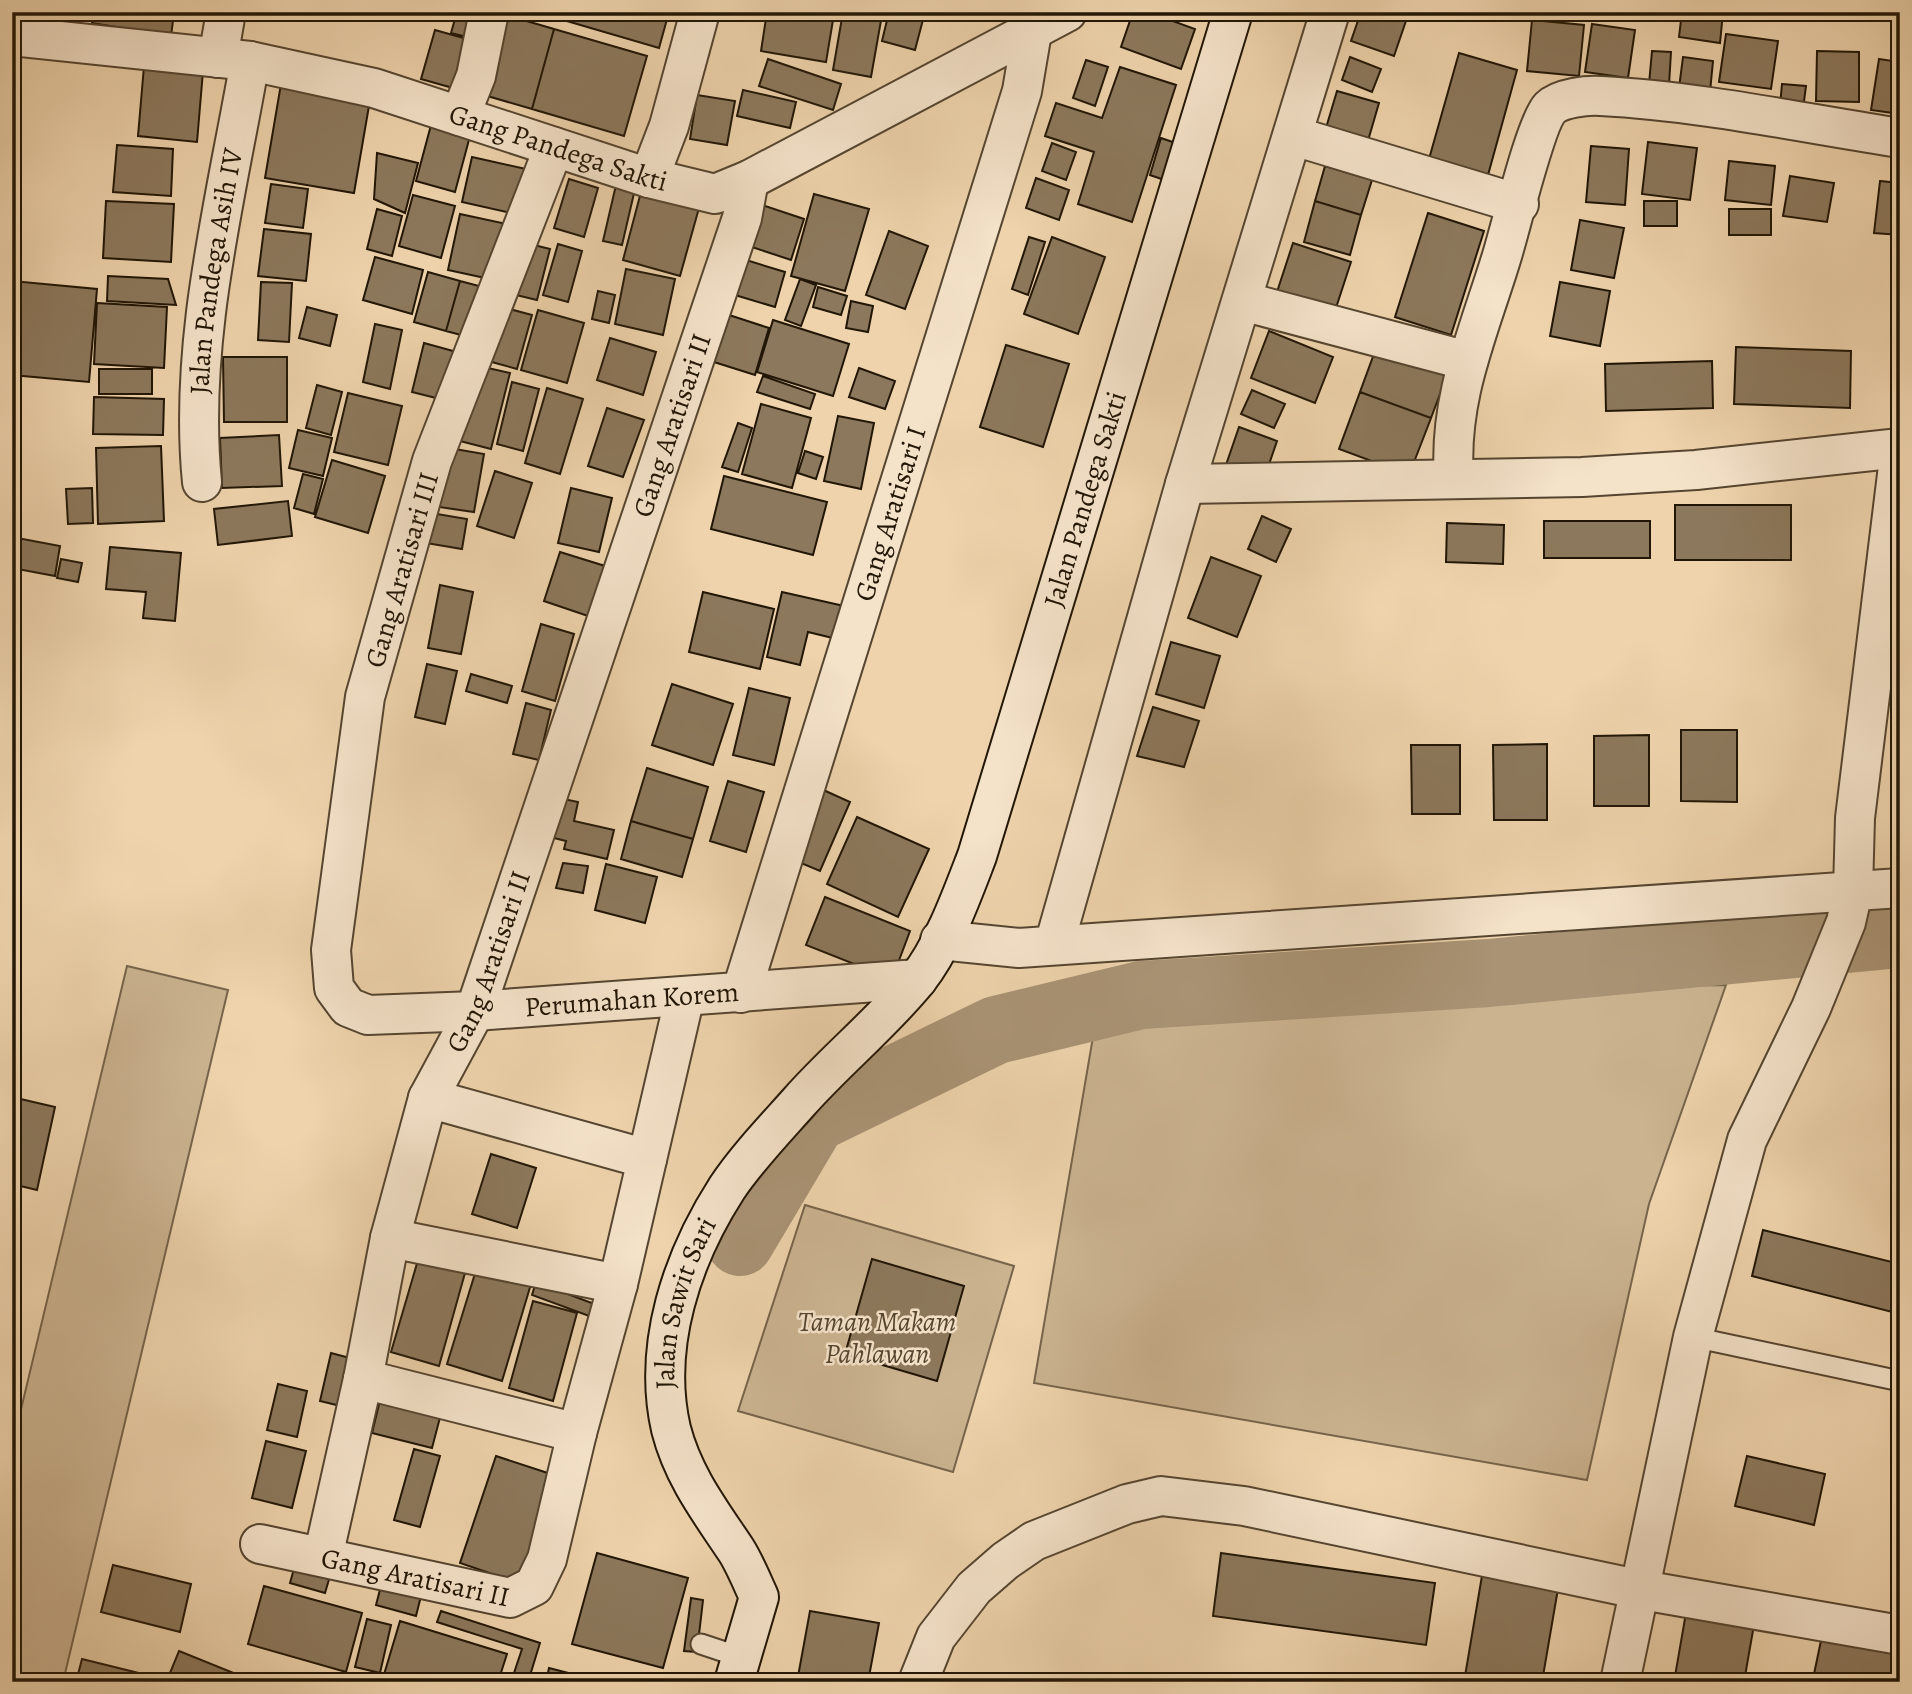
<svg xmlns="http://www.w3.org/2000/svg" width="1912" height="1694" font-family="Alegreya,serif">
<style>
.green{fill:#cbb390;stroke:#76644b;stroke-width:2}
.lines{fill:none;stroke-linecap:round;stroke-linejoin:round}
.river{stroke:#a99374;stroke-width:68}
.building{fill:#8c785c;stroke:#221606;stroke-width:2}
.lane-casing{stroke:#554530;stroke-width:23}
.street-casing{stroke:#554530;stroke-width:42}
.secondary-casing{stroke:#221606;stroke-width:42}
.lane{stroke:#f4e2c9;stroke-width:19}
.street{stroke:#f4e2c9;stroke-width:38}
.secondary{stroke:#f4e2c9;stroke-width:38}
.labels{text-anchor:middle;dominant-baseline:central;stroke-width:5;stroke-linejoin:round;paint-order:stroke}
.street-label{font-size:28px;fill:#221606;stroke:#f4e2c9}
.park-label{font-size:28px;font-style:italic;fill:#55452f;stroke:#f4e2c9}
</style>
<rect width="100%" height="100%" fill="#eed3ac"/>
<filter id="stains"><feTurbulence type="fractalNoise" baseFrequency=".00286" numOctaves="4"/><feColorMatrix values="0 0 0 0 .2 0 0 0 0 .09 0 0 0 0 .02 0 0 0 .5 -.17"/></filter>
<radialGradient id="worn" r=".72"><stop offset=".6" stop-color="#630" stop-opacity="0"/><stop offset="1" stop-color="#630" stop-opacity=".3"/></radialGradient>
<path class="green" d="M127 966 228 990 63 1682H12V1447Z
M1726 985 1649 1204 1587 1480 1034 1383 1101 990Z
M805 1205 1014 1266 953 1472 738 1411Z"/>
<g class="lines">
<path class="river" d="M740 1242 813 1119 996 1030 1141 995 1489 973 1900 934"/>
</g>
<path class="building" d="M94 12H168L174 13 171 36 92 23Z
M457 12H482L475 39 451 33Z
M536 12H669L659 48Z
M767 12H790L833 20 826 62 761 51Z
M843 12 882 15 871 77 833 70Z
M889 12H925L915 50 882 41Z
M1133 12H1148L1195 29 1181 69 1121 47Z
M1361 12H1409L1394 56 1351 41Z
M1533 12H1575L1574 20 1533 15Z
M1682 12H1723L1720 43 1679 37Z
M506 15 554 29 532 109 484 95Z
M1532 20 1584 25 1579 76 1527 71Z
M1592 24 1635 30 1628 78 1585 72Z
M554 29 647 56 624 136 532 109Z
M435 30 474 41 460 90 421 79Z
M1726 34 1778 41 1771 89 1719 82Z
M1652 51 1671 52 1669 85 1649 84Z
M1817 51 1859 52V102L1816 101Z
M1459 53 1517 70 1488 175 1429 159Z
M1350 57 1381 69 1372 92 1342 80Z
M1683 57 1713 61 1710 92 1679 88Z
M768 59 841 84 833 110 759 86Z
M1879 59 1900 62V114L1871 110Z
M1086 60 1108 67 1095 106 1073 98Z
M144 66 203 71 197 142 138 136Z
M1120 67 1176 85 1132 222 1078 204 1094 152 1045 136 1056 103 1102 118Z
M12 68 19 69 13 149H12Z
M281 84 370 100 354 193 265 178Z
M1782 84 1806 86 1803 109 1780 106Z
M743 90 796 102 790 128 737 116Z
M1337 91 1379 103 1365 151 1323 138Z
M697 95 735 101 727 145 690 139Z
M431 125 470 136 455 192 416 181Z
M1161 138 1187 147 1176 184 1150 175Z
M1648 142 1697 148 1690 200 1642 194Z
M1052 143 1076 152 1066 180 1042 171Z
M117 145 173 149 171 196 113 192Z
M1591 146 1629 149 1625 205 1586 202Z
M377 153 418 163 405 213 374 199Z
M472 157 535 171 525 216 462 202Z
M1729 161 1775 166 1771 205 1725 200Z
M1325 166 1372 180 1361 215 1315 201Z
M1790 176 1834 183 1827 222 1783 216Z
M1036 178 1069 190 1059 220 1026 208Z
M569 179 598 188 584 237 554 228Z
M1880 181 1900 183V235L1874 233Z
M271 184 308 189 303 228 265 223Z
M616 185 635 189 622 245 603 241Z
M12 191 21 192 12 258Z
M641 192 699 208 680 276 623 260Z
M814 194 869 209 845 291 791 276Z
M413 195 455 206 441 258 399 246Z
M106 201 174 204 171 262 103 258Z
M1315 201 1361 215 1350 255 1304 242Z
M1644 201H1677V226H1644Z
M762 205 804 219 791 260 749 246Z
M377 209 402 216 392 256 367 249Z
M1729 209H1771V235H1729Z
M1428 213 1484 231 1451 335 1395 317Z
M460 214 511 225 499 281 448 270Z
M1580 220 1624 228 1614 278 1571 270Z
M264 229 311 234 306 281 258 276Z
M889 231 928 246 905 309 866 295Z
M1029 237 1045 242 1028 295 1012 289Z
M1052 237 1105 257 1078 334 1024 314Z
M1293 243 1351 262 1332 320 1274 301Z
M530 244 550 249 537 300 516 295Z
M558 244 582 251 568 302 543 295Z
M375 257 423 270 412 314 363 300Z
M746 260 785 272 775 307 735 295Z
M626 269 675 279 663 335 615 324Z
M428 272 460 281 446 331 414 322Z
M108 276 168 279 176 305 107 301Z
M800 279 816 285 801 326 785 320Z
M12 281 97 289 89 382 12 375Z
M460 281 490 289 476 339 446 331Z
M261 282 292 283 289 342 258 340Z
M1560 282 1610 291 1600 346 1550 336Z
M818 287 847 296 841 315 813 307Z
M598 291 615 295 609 323 592 319Z
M851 301 873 306 868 332 846 328Z
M97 303 167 307 164 368 94 364Z
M307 307 337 315 330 346 299 338Z
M502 307 532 315 517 369 488 361Z
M538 310 584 323 567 383 521 370Z
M729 315 769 328 755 375 714 362Z
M773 320 849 344 833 396 757 372Z
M375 324 402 330 390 389 363 382Z
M1269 331 1333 357 1315 403 1251 378Z
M610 338 656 352 643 395 597 380Z
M424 343 464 354 452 402 412 392Z
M1378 343 1449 370 1431 418 1360 392Z
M1006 345 1069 364 1043 447 980 427Z
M1894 345H1900V395H1895Z
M1736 347 1851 351 1850 408 1734 404Z
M223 357H287V422H224Z
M1712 361 1713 408 1606 411 1605 364Z
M479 366 510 373 491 449 460 441Z
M859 368 895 381 885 409 849 397Z
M99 369H152V394H99Z
M763 376 815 394 810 409 757 392Z
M512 382 539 389 523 451 497 444Z
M317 385 342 392 331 435 306 428Z
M547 388 583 399 560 474 525 463Z
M1252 390 1285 404 1274 428 1241 414Z
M1360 392 1431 418 1409 475 1339 449Z
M348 393 402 406 388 465 334 452Z
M94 397 164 399 163 435 93 434Z
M761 404 811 418 792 488 742 474Z
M607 408 644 420 623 477 588 466Z
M838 416 874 423 861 489 824 481Z
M738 423 752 428 738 472 722 467Z
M1239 427 1277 441 1264 479 1226 465Z
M298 430 332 438 323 476 289 468Z
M279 435 282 486 222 488 220 438Z
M161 446 164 521 98 524 96 448Z
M449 448 484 454 474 512 439 507Z
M805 451 823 457 816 479 798 473Z
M332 460 385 476 368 533 315 517Z
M495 471 532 483 514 538 477 526Z
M303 474 323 479 314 514 294 508Z
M724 476 827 502 813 555 711 529Z
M92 488 93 523 68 524 66 489Z
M571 488 612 498 599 552 558 543Z
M288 501 292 536 218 545 214 509Z
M1675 505H1791V560H1675Z
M431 513 467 519 462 549 426 543Z
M1262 516 1291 529 1276 562 1248 549Z
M1544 521H1650V558H1544Z
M1447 523 1504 525 1503 564 1446 562Z
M12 537 60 546 55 576 12 568Z
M110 547 181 553 175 621 143 618 146 592 106 589Z
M560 552 605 566 588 616 544 601Z
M1211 557 1261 576 1237 637 1188 618Z
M61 559 82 563 78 582 57 578Z
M440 585 473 592 461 654 428 648Z
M703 592 774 609 760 669 689 652Z
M782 592 853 608 845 641 808 632 800 665 767 657Z
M541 624 574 634 555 701 522 691Z
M1171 642 1220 656 1204 708 1156 694Z
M427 664 457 671 445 724 415 717Z
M471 674 512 686 507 703 466 691Z
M672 684 733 704 713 765 652 745Z
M749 688 790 698 774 765 733 755Z
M526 703 551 710 539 760 513 754Z
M1153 707 1199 721 1184 767 1137 756Z
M1681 730H1737V802L1681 801Z
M1649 735V806H1594V736Z
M1547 744V820H1494L1493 745Z
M1411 745H1460V814H1412Z
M647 768 708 787 693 839 631 821Z
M728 781 764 792 746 852 710 841Z
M819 788 850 802 820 871 789 858Z
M559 798 578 802 574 821 614 830 607 859 564 849 566 841 550 837Z
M857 817 929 849 898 917 827 884Z
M631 821 693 839 682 877 621 859Z
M563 863 588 866 583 893 556 888Z
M606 864 657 877 645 923 595 910Z
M825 897 910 931 892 979 806 945Z
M12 1097 55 1107 37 1190 12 1184Z
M491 1154 536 1168 517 1228 472 1214Z
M1763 1230 1900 1264V1314L1752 1276Z
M872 1259 964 1286 937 1381 845 1354Z
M418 1260 465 1273 439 1366 391 1352Z
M477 1267 531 1284 502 1381 447 1364Z
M536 1282 605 1308 600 1320 532 1295Z
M533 1301 577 1313 553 1401 509 1388Z
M331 1353 365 1362 353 1409 320 1401Z
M278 1384 307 1391 297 1437 267 1430Z
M382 1392 443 1406 432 1448 372 1433Z
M266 1441 306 1451 292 1508 252 1498Z
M414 1449 440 1456 420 1527 394 1520Z
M496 1456 563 1478 527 1586 460 1563Z
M1747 1456 1825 1474 1814 1525 1735 1506Z
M597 1553 688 1578 663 1668 572 1644Z
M1221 1553 1435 1583 1426 1645 1213 1616Z
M1484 1564 1560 1577 1542 1682H1464Z
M113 1565 191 1584 180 1632 101 1612Z
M295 1565 330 1576 325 1593 290 1583Z
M383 1578 423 1588 416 1616 376 1605Z
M264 1586 362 1613 346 1672 248 1644Z
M691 1598 703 1600 697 1652 684 1651Z
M1687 1607 1755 1619 1744 1682H1674Z
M441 1611 540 1643 528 1682H511L522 1649 437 1622Z
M810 1611 879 1623 868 1682H797Z
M367 1619 391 1625 380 1673 355 1667Z
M400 1621 507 1654 498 1682H393L383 1678Z
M1824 1626 1900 1643V1682L1813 1679Z
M179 1651 246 1678 244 1682H192L170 1673Z
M82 1659 159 1678 158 1682H76Z
M549 1668 584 1677 583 1682H546Z
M956 1674 988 1682H954Z"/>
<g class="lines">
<g class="lane-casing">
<path id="lane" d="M1693 1337 1900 1381
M701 1644 743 1658"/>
</g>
<g class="street-casing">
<g id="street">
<path id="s1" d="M12 36 250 61 374 88 649 178 715 194 749 180 1067 12"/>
<path d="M218 58 226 12"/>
<path d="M460 116 476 76 489 12"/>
<path d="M1294 136 1519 204"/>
<path id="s2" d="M554 147 432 461 365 697 331 950 334 988 348 1007 368 1015 475 1011 918 979"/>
<path d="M649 178 669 126 700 12"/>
<path d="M1242 301 1468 361"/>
<path d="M1454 479C1448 399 1478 334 1501 259 1510 231 1535 124 1550 108 1560 98 1587 95 1601 96 1699 101 1803 123 1900 138"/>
<path id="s3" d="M202 482C188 342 226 199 250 61"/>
<path d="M1185 484 1582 477 1696 470 1900 448"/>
<path d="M940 940 1019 948 1900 888"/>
<path d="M1054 945 1185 484 1330 12"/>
<path id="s4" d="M741 993 1022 91 1032 32"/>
<path d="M428 1098 647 1159"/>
<path d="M390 1238 618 1284"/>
<path d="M363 1379 577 1433"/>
<path id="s5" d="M260 1544 510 1598 534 1586 547 1559 577 1433 618 1284 685 996"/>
<path id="s6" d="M323 1557 363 1379 390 1238 428 1098 475 1011 742 218 749 180"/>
<path d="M918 1682 936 1637 974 1588 1005 1561 1034 1541 1127 1504 1161 1496 1244 1506 1642 1590 1900 1635"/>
<path d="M1620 1682 1693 1337 1747 1140 1811 1008 1846 922 1853 891 1855 818 1900 450"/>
</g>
</g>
<g class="secondary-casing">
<g id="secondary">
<path id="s7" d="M734 1682 759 1597C752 1582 745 1564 736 1550 710 1511 683 1476 671 1429 652 1346 682 1258 727 1188 747 1158 775 1129 799 1102 836 1060 881 1024 917 980 943 948 962 895 977 856L1233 12"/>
</g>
</g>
<use href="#lane" class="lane"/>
<use href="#street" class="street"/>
<use href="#secondary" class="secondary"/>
</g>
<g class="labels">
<g class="street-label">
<text stroke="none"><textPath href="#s1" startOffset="560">Gang Pandega Sakti</textPath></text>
<text stroke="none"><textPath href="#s3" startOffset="212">Jalan Pandega Asih IV</textPath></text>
<text stroke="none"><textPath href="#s6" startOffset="1188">Gang Aratisari II</textPath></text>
<text stroke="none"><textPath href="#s7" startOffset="1326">Jalan Pandega Sakti</textPath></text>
<text stroke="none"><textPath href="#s4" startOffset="502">Gang Aratisari I</textPath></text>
<text transform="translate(402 570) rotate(-74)">Gang Aratisari III</text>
<text stroke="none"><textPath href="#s6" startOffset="621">Gang Aratisari II</textPath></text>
<text stroke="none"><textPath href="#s2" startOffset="1185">Perumahan Korem</textPath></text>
<text stroke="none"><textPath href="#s7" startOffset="408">Jalan Sawit Sari</textPath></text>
<text stroke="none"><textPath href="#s5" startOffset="159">Gang Aratisari II</textPath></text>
</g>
<g class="park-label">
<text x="877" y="1322">Taman Makam<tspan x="877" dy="32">Pahlawan</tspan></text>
</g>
</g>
<rect width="1912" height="1694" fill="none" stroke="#eed3ac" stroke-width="42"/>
<rect x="14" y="14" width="1884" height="1666" fill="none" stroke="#221606" stroke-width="3.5"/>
<rect x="21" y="21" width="1870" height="1652" fill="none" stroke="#221606" stroke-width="2"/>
<rect width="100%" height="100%" filter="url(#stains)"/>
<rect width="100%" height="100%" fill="url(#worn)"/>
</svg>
